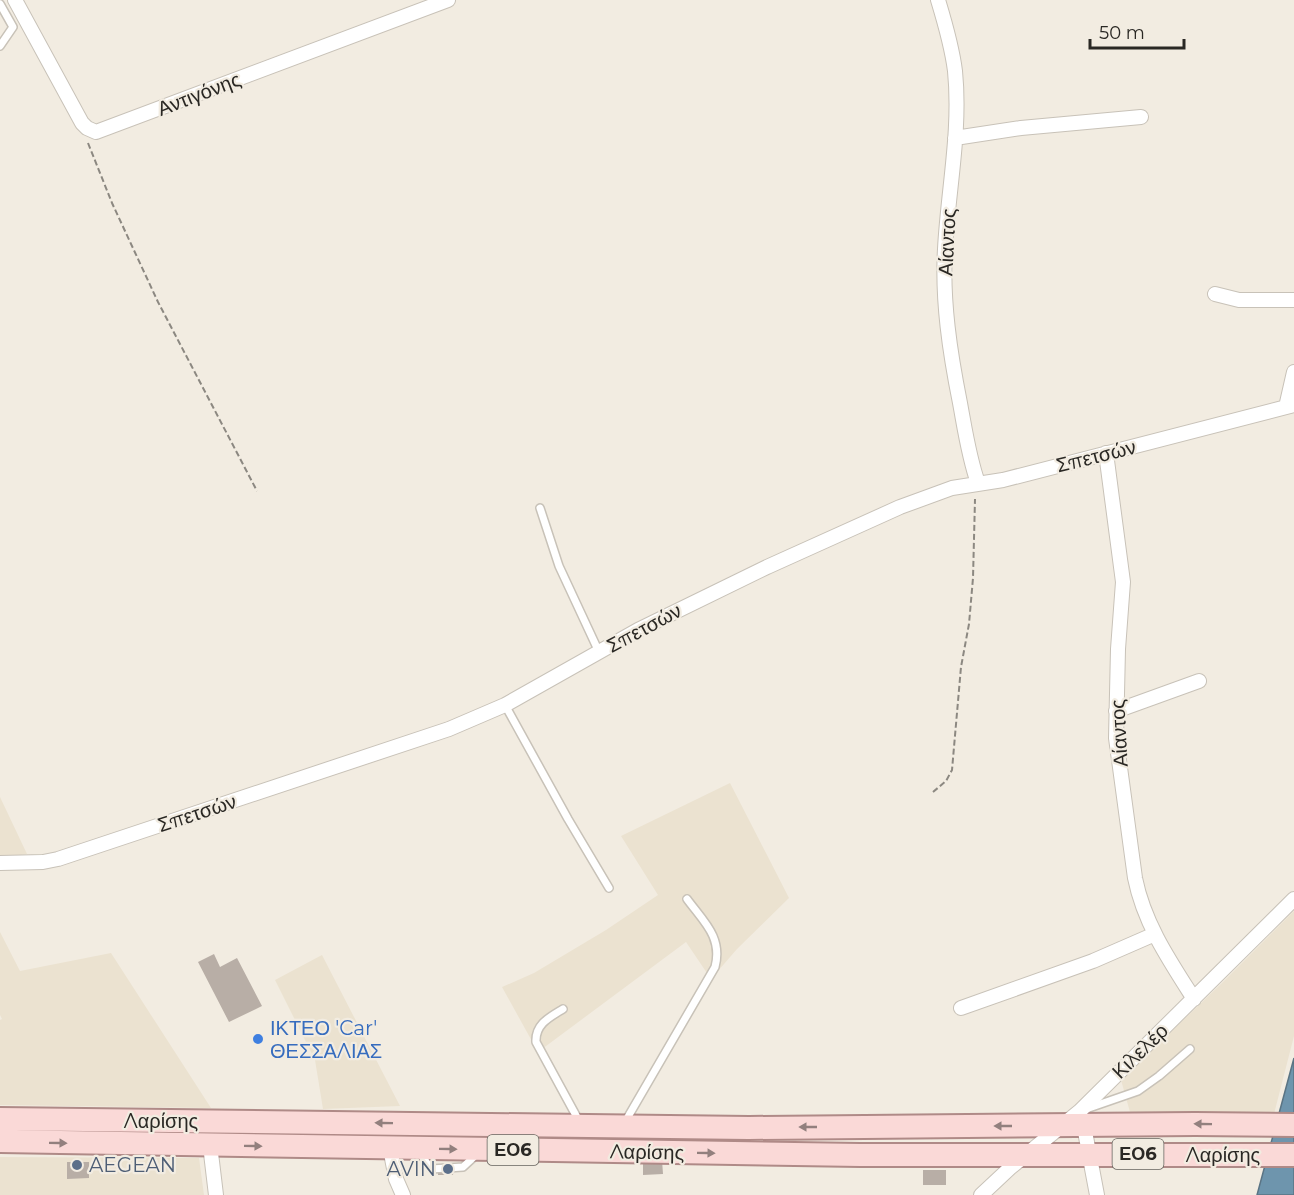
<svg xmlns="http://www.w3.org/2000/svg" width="1294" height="1195" font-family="Montserrat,sans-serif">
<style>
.built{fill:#ebe2d0}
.water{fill:#6e95ad;stroke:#5a7484;stroke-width:1.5}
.building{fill:#b8aea6}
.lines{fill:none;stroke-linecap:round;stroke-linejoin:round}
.service-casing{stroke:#c8c2b8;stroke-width:10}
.minor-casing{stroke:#c8c2b8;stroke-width:16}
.primary-casing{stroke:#af8a87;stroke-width:26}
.path{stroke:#8c8881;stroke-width:2;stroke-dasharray:6 3;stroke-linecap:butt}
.service{stroke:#fff;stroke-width:7}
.minor{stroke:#fff;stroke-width:14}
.primary{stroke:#fad9d7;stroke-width:22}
.oneway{fill:#92807e}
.shop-dot{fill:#3f7fe0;stroke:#f2ece1;stroke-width:2}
.service-dot{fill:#5c6f8a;stroke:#f2ece1;stroke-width:2}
.labels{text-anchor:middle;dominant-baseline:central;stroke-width:4.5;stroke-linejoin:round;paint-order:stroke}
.shield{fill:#f2ece1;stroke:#66635d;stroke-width:1.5}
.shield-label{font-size:18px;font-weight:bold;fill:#2a2824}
.street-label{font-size:20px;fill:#2a2824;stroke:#f2ece1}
.shop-label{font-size:20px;fill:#366cbe;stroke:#f2ece1;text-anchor:start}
.service-label{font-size:20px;fill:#4e5e75;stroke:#f2ece1;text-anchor:start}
</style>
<rect width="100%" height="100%" fill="#f2ece1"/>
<path class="built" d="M730 783 789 898 737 949 711 979 686 942 538 1052 502 987 534 973 606 930 658 895 621 836Z
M0 797 27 854 15 856H0Z
M1294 911V1036L1274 1114 1130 1112 1121 1080 1222 983Z
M0 932 20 971 111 953 211 1108 0 1105V1020L2 1019 0 1015Z
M322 955 400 1106 323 1109 315 1060 275 980Z
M0 1157 199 1158 204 1195H0Z"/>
<path class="water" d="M1294 1058V1195H1257Z"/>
<path class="building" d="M214 954 220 967 237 958 262 1006 229 1022 198 962Z
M662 1160 663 1174 643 1175V1161Z
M67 1162H89V1178L67 1179Z
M438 1164H454L453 1175H438Z
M923 1170H946V1185H923Z"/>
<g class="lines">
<g class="service-casing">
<path id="service" d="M0 4 13 27 0 46
M540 508 559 566 599 652
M505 705 568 819 609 888
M563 1009C550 1017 535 1024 536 1042L579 1121
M1086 1109 1138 1091 1159 1076 1190 1049
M625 1122 715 967C723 937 703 921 687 899
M420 1153 431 1169 463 1167 476 1155"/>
</g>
<g class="minor-casing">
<path id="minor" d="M15 0 82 123 87 128 96 132 448 0
M938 0C945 23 952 47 955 71 961 131 948 190 945 249 942 301 950 353 960 403 965 430 969 458 978 483
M955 138 1021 128 1141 117
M1215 294 1239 300H1294
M1286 407 1294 372
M1106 453 1123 582 1118 649 1116 738 1135 878C1144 923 1169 960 1194 999
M1116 711 1199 681
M0 863 43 862 58 859 449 729 505 705 638 630 767 567 900 507 952 488 1003 480 1294 405
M961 1008 1093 961 1155 934
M1083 1121 1097 1195
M210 1145 216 1195
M390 1148 396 1179 403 1195
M981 1195 1011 1167 1080 1111 1294 899"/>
</g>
<g class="primary-casing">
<path id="primary" d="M0 1119 749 1128 1195 1124 1294 1125
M0 1141 860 1155H1294"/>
</g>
<path class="path" d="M88 143 112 203 158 302 257 491
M933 792 946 781 952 770 961 667 969 624 973 578 975 499"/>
<use href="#service" class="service"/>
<use href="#minor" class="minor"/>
<use href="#primary" class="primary"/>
</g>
<defs><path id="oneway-solid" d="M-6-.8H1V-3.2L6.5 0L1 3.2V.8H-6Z" transform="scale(1.5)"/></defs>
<g class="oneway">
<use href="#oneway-solid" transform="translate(384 1123) rotate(-179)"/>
<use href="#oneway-solid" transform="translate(1203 1124) rotate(-179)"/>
<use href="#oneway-solid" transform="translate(1003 1126) rotate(180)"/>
<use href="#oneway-solid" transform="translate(808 1127) rotate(180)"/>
<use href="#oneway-solid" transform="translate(58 1143) rotate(1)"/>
<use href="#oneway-solid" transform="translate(253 1146) rotate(1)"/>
<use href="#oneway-solid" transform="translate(448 1149) rotate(1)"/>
<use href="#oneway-solid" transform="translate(706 1153) rotate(1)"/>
</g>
<circle class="shop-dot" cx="258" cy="1039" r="6"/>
<g class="service-dot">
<circle cx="77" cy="1165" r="6"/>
<circle cx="448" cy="1169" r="6"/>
</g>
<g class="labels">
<g class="shield">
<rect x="487.5" y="1135" width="51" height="30" rx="4.5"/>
<rect x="1112.5" y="1139" width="51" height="30" rx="4.5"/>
</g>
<g class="shield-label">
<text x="513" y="1150">ΕΟ6</text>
<text x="1138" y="1154">ΕΟ6</text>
</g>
<g class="street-label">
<text transform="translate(199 94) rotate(-21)">Αντιγόνης</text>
<text transform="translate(947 242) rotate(-87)">Αίαντος</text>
<text transform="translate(1096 456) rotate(-14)">Σπετσών</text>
<text transform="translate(644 628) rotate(-28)">Σπετσών</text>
<text transform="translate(1119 733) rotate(-93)">Αίαντος</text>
<text transform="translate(197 813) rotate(-18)">Σπετσών</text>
<text transform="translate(1140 1051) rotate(-44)">Κιλελέρ</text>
<text x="161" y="1121">Λαρίσης</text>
<text transform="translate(647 1152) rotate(1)">Λαρίσης</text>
<text x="1223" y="1155">Λαρίσης</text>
</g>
<g class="shop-label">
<text x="270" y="1028">ΙΚΤΕΟ 'Car'<tspan x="270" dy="23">ΘΕΣΣΑΛΙΑΣ</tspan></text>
</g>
<g class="service-label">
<text x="89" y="1165">AEGEAN</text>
<text x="436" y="1169" text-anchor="end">AVIN</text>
</g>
</g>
<path d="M1090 39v9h94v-9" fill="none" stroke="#2a2824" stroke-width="3"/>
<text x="1099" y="39" font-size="18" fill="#2a2824" stroke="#f2ece1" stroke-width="4.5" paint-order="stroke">50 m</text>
</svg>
